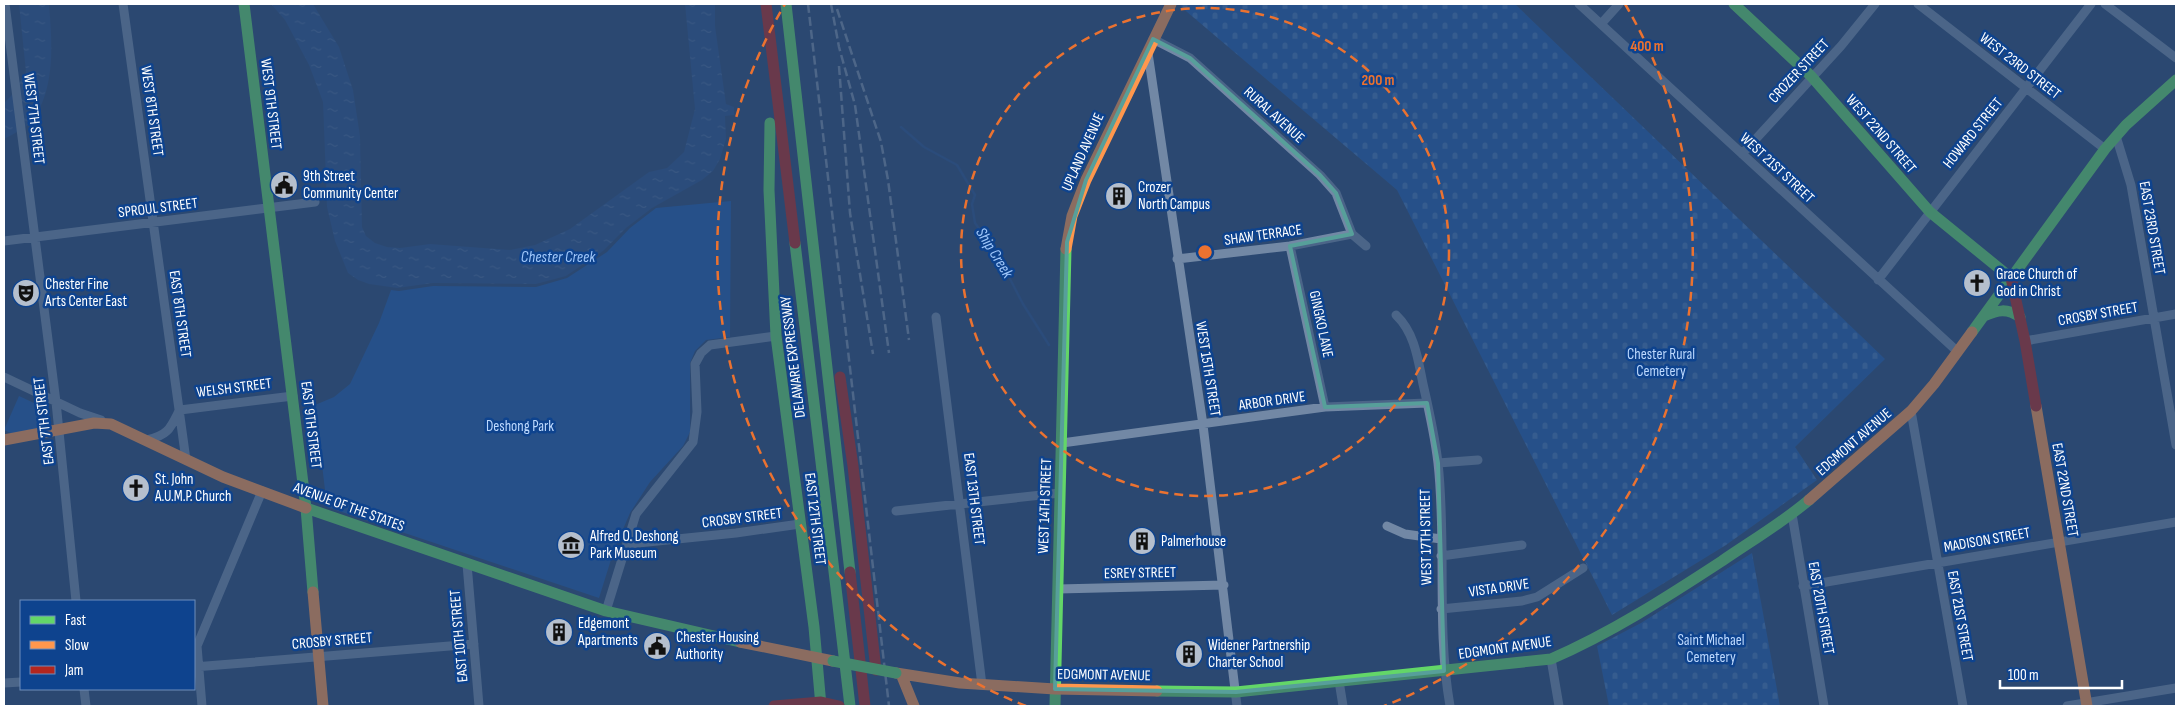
<svg xmlns="http://www.w3.org/2000/svg" width="2180" height="710" font-family="'Sofia Sans Condensed',sans-serif">
<style>
.cemetery{fill:url(#cemetery-stones)}
.green{fill:#215aa6}
.water{fill:url(#water-ripples)}
.lines{fill:none;stroke-linecap:round;stroke-linejoin:round}
.stream{stroke:#2a5087;stroke-width:2.5}
.street{stroke:#7288a5;stroke-width:9}
.fast{stroke:#63d668;stroke-width:11}
.slow{stroke:#ff974d;stroke-width:11}
.jam{stroke:#b3261e;stroke-width:11}
.rail{stroke:#7689a4;stroke-width:2.5;stroke-dasharray:9 4;stroke-linecap:butt}
.fast-bridge{stroke:#63d668;stroke-width:11}
.marked{fill:none;stroke:#579f9a;stroke-width:4;stroke-linejoin:round}
.ring{fill:none;stroke:#eb7230;stroke-width:2.5;stroke-dasharray:9 6}
.labels{text-anchor:middle;dominant-baseline:central;stroke-width:5;stroke-linejoin:round;paint-order:stroke}
.street-label{font-size:15px;fill:#fff;stroke:#0e438e}
.poi-label{font-size:15px;fill:#fff;stroke:#0e438e;text-anchor:start}
.park-label{font-size:15px;fill:#bdd9fe;stroke:#0e438e}
.water-label{font-size:16px;font-style:italic;fill:#a1c8fb;stroke:#0e438e}
.centre{fill:#eb7230;stroke:#0e438e;stroke-width:2.5}
.ring-label{font-size:15px;text-anchor:middle;font-weight:bold;fill:#eb7230;stroke:#0e438e;stroke-width:5;stroke-linejoin:round;paint-order:stroke}
</style>
<defs>
<pattern id="cemetery-stones" width="16" height="16" patternUnits="userSpaceOnUse" patternTransform="scale(1.25)"><rect width="16" height="16" fill="#215aa6"/><path d="M2 7V4a2 2 0 0 1 4 0v3zM10 15v-3a2 2 0 0 1 4 0v3z" fill="#4273b3"/></pattern>
<pattern id="water-ripples" width="26" height="14" patternUnits="userSpaceOnUse" patternTransform="scale(1.25)"><rect width="26" height="14" fill="#2a5087"/><path d="M2 4q2-2 4 0t4 0M15 11q2-2 4 0t4 0" fill="none" stroke="#4a6a99"/></pattern>
</defs>
<rect width="100%" height="100%" fill="#2b4871"/>
<path class="cemetery" d="M1181 4H1515L1885 359 1795 447 1817 480 1726 545 1612 615 1397 190 1180 6Z
M1752 553 1780 706H1609L1597 646 1641 623Z"/>
<path class="green" d="M731 201 730 337 706 340 695 351 690 363V432L683 446 650 482 630 513 614 550 599 598 327 507 315 405 334 397 350 384 379 323 391 290 399 291 433 286 536 287 567 278 607 252 630 228 656 208Z
M19 396 49 410 50 428 13 434 4 430Z"/>
<path class="water" d="M19 4H49C52 42 56 86 33 120 28 127 12 135 4 139V103L11 96 26 72Z
M271 4H313L339 47 353 90 360 136 362 227 366 236 375 243 387 247 400 248 430 244 510 250 535 245 570 229 649 172 667 168 684 152 695 109 685 4H715V26L726 104 734 107V115L725 116 726 139 720 159 713 171 702 180 652 208 626 228 603 251 566 276 536 284 433 283 397 288 369 284 358 280 348 273 335 241 327 207 323 102 309 65 285 20Z"/>
<g class="lines">
<path class="stream" d="M901 127 924 147 957 165 975 195 972 204 975 223 996 252 1023 304 1049 345"/>
<path class="street" d="M5 4 56 402 76 601
M123 4 186 460
M1579 4 1958 352
M1918 4 2105 149
M2105 4 2176 58
M1601 24 1619 4
M1153 39 1190 58 1320 175 1336 193 1352 234 1366 246
M1148 53 1203 425 1237 706
M2116 136 2131 185 2176 445
M1742 154 1841 46 1875 4
M4 241 315 202
M1290 246 1325 407
M1177 259 1290 246 1352 234
M1878 280 2091 4
M1396 315C1415 333 1418 360 1423 384 1429 410 1435 437 1438 463 1447 544 1436 626 1450 706
M936 317 982 685
M2025 341 2176 314
M4 377 80 413 101 420
M180 410 293 396
M1911 411 1963 706
M147 440C168 435 170 429 179 411
M1062 443 1325 407 1427 403
M1438 463 1478 460
M896 511 1060 493
M1792 514 1824 706
M1387 526 1405 534 1441 539
M628 544 736 533 800 524
M1441 556 1522 545
M467 564 479 706
M1803 586 2176 522
M1058 589 1224 585
M1441 609 1522 601 1537 597 1583 568
M606 611 636 514 693 442 697 412 695 364 701 353 710 345 776 336
M1551 659 1559 706
M194 667 474 644
M1339 681 1343 706
M4 683 21 682
M84 689 86 706
M202 706 197 646 262 491
M2067 706 2176 688"/>
<path class="fast" d="M244 4 306 508 313 592
M786 4 850 572
M1734 4 1811 76 1930 212 2011 278
M770 123 769 190 776 336
M795 243 850 706
M1984 316C1998 310 2007 308 2020 317
M1972 332 2105 149 2126 125 2176 80
M776 336 814 627 821 706
M306 508 606 611 740 642
M1157 691 1236 692 1551 659C1611 633 1667 597 1722 561 1751 541 1782 523 1809 500
M1055 706 1066 249"/>
<path class="slow" d="M1066 249 1072 216 1086 180 1171 4
M2036 406 2087 706
M4 440 94 423 111 424 223 477 306 508
M1809 500 1911 411 1934 384 1972 332
M313 592 323 706
M740 642 833 661
M896 673 960 683 1055 689 1157 691
M901 674 914 706"/>
<path class="jam" d="M766 4 795 243
M2011 278 2025 341 2036 406
M840 377 853 466 876 670
M850 572 865 706
M774 706 821 702 839 706"/>
<path class="rail" d="M808 4 889 706
M831 4 839 47 855 105 889 353
M837 9 881 142 888 180 909 340
M839 66 850 213 873 354"/>
<path class="fast-bridge" d="M833 661 896 673"/>
</g>
<path d="M0 0H2180V710H0ZM1153 39 1190 58 1320 175 1336 193 1352 234 1290 246 1325 407 1427 403 1438 463 1444 671 1236 692 1055 689 1067 242 1086 180Z" fill="#2b4871" fill-opacity=".55" fill-rule="evenodd"/>
<path class="marked" d="M1153 39 1190 58 1320 175 1336 193 1352 234 1290 246 1325 407 1427 403 1438 463 1444 671 1236 692 1055 689 1067 242 1086 180Z"/>
<g class="ring">
<circle cx="1205" cy="252" r="244"/>
<path d="M1026 706A488 488 0 0 1 785 4M1625 4A488 488 0 0 1 1384 706"/>
</g>
<defs>
<g id="civic-disc" transform="scale(1.4375)"><circle r="9.5" fill="#b5bfcd" stroke="#0e438e"/><path d="M-.6-6.5H3V-4.5H.6V-3L4-1V1h2V6H-6V1h2V-1L-.6-3ZM-1.2 2.5V6h2.4V2.5Z" fill="#111"/></g>
<g id="building-disc" transform="scale(1.4375)"><circle r="9.5" fill="#b5bfcd" stroke="#0e438e"/><path d="M-4-6H4V6H1V3H-1V6H-4ZM-2.5-4.3h1.7v1.8h-1.7ZM.8-4.3h1.7v1.8H.8ZM-2.5-1h1.7V.8h-1.7ZM.8-1h1.7V.8H.8Z" fill="#111"/></g>
<g id="church-disc" transform="scale(1.4375)"><circle r="9.5" fill="#b5bfcd" stroke="#0e438e"/><path d="M-1.2-6h2.4v3.5h3.3v2.4h-3.3V6h-2.4V-.1h-3.3v-2.4h3.3Z" fill="#111"/></g>
<g id="theatre-disc" transform="scale(1.4375)"><circle r="9.5" fill="#b5bfcd" stroke="#0e438e"/><path d="M-5-5.5Q0-4 5-5.5V0Q5 5 0 6Q-5 5-5 0ZM-3.3-2.5H-1v1.5H-3.3ZM1-2.5H3.3v1.5H1ZM-2.8 1Q0 5.5 2.8 1Z" fill="#111"/></g>
<g id="museum-disc" transform="scale(1.4375)"><circle r="9.5" fill="#b5bfcd" stroke="#0e438e"/><path d="M0-6L6-3V-2H-6V-3ZM-5-1h2V3h-2ZM-1-1h2V3h-2ZM3-1h2V3H3ZM-6 4H6V6H-6Z" fill="#111"/></g>
</defs>
<g fill-rule="evenodd">
<use href="#civic-disc" x="284" y="185"/>
<use href="#building-disc" x="1119" y="196"/>
<use href="#church-disc" x="1977" y="283"/>
<use href="#theatre-disc" x="26" y="293"/>
<use href="#church-disc" x="136" y="488"/>
<use href="#building-disc" x="1142" y="541"/>
<use href="#museum-disc" x="571" y="545"/>
<use href="#building-disc" x="559" y="632"/>
<use href="#civic-disc" x="657" y="646"/>
<use href="#building-disc" x="1189" y="654"/>
</g>
<g class="labels">
<g class="street-label">
<text transform="translate(2020 66) rotate(38)">WEST 23RD STREET</text>
<text transform="translate(1799 71) rotate(-47)">CROZER STREET</text>
<text transform="translate(271 104) rotate(83)">WEST 9TH STREET</text>
<text transform="translate(152 111) rotate(82)">WEST 8TH STREET</text>
<text transform="translate(1274 115) rotate(42)">RURAL AVENUE</text>
<text transform="translate(34 119) rotate(83)">WEST 7TH STREET</text>
<text transform="translate(1973 133) rotate(-51)">HOWARD STREET</text>
<text transform="translate(1881 134) rotate(49)">WEST 22ND STREET</text>
<text transform="translate(1083 152) rotate(-66)">UPLAND AVENUE</text>
<text transform="translate(1777 168) rotate(43)">WEST 21ST STREET</text>
<text transform="translate(158 208) rotate(-7)">SPROUL STREET</text>
<text transform="translate(2152 228) rotate(80)">EAST 23RD STREET</text>
<text transform="translate(1263 235) rotate(-8)">SHAW TERRACE</text>
<text transform="translate(180 314) rotate(82)">EAST 8TH STREET</text>
<text transform="translate(2098 314) rotate(-10)">CROSBY STREET</text>
<text transform="translate(1321 324) rotate(78)">GINGKO LANE</text>
<text transform="translate(793 357) rotate(-97)">DELAWARE EXPRESSWAY</text>
<text transform="translate(1208 369) rotate(81)">WEST 15TH STREET</text>
<text transform="translate(234 388) rotate(-7)">WELSH STREET</text>
<text transform="translate(1272 401) rotate(-8)">ARBOR DRIVE</text>
<text transform="translate(44 421) rotate(-97)">EAST 7TH STREET</text>
<text transform="translate(311 425) rotate(83)">EAST 9TH STREET</text>
<text transform="translate(1854 442) rotate(-41)">EDGMONT AVENUE</text>
<text transform="translate(2065 490) rotate(80)">EAST 22ND STREET</text>
<text transform="translate(974 499) rotate(83)">EAST 13TH STREET</text>
<text transform="translate(1045 506) rotate(-88)">WEST 14TH STREET</text>
<text transform="translate(349 507) rotate(20)">AVENUE OF THE STATES</text>
<text transform="translate(742 518) rotate(-7)">CROSBY STREET</text>
<text transform="translate(815 519) rotate(83)">EAST 12TH STREET</text>
<text transform="translate(1426 537) rotate(-91)">WEST 17TH STREET</text>
<text transform="translate(1987 540) rotate(-10)">MADISON STREET</text>
<text transform="translate(1140 573) rotate(-1)">ESREY STREET</text>
<text transform="translate(1499 588) rotate(-8)">VISTA DRIVE</text>
<text transform="translate(1821 608) rotate(80)">EAST 20TH STREET</text>
<text transform="translate(1960 616) rotate(80)">EAST 21ST STREET</text>
<text transform="translate(459 636) rotate(-95)">EAST 10TH STREET</text>
<text transform="translate(332 641) rotate(-5)">CROSBY STREET</text>
<text transform="translate(1505 648) rotate(-8)">EDGMONT AVENUE</text>
<text transform="translate(1104 675) rotate(1)">EDGMONT AVENUE</text>
</g>
<g class="poi-label">
<text x="303" y="176">9th Street<tspan x="303" dy="17">Community Center</tspan></text>
<text x="1138" y="187">Crozer<tspan x="1138" dy="17">North Campus</tspan></text>
<text x="1996" y="274">Grace Church of<tspan x="1996" dy="17">God in Christ</tspan></text>
<text x="45" y="284">Chester Fine<tspan x="45" dy="17">Arts Center East</tspan></text>
<text x="155" y="479">St. John<tspan x="155" dy="17">A.U.M.P. Church</tspan></text>
<text x="590" y="536">Alfred O. Deshong<tspan x="590" dy="17">Park Museum</tspan></text>
<text x="1161" y="541">Palmerhouse</text>
<text x="578" y="623">Edgemont<tspan x="578" dy="17">Apartments</tspan></text>
<text x="676" y="637">Chester Housing<tspan x="676" dy="17">Authority</tspan></text>
<text x="1208" y="645">Widener Partnership<tspan x="1208" dy="17">Charter School</tspan></text>
</g>
<g class="park-label">
<text x="1661" y="354">Chester Rural<tspan x="1661" dy="17">Cemetery</tspan></text>
<text x="520" y="426">Deshong Park</text>
<text x="1711" y="640">Saint Michael<tspan x="1711" dy="17">Cemetery</tspan></text>
</g>
<g class="water-label">
<text transform="translate(994 253) rotate(58)">Ship Creek</text>
<text x="558" y="257">Chester Creek</text>
</g>
</g>
<circle cx="1205" cy="252" r="8" class="centre"/>
<g class="ring-label">
<text x="1647" y="51">400 m</text>
<text x="1378" y="85">200 m</text>
</g>
<rect width="2180" height="710" fill="none" stroke="#ffffff" stroke-width="10"/>
<rect x="20" y="600" width="175" height="90" fill="#0e438e" stroke="#6e8ebb"/>
<rect x="30" y="616" width="25" height="8" fill="#63d668" stroke="#6e8ebb"/>
<text x="65" y="625" font-size="15" fill="#ffffff">Fast</text>
<rect x="30" y="641" width="25" height="8" fill="#ff974d" stroke="#6e8ebb"/>
<text x="65" y="650" font-size="15" fill="#ffffff">Slow</text>
<rect x="30" y="666" width="25" height="8" fill="#b3261e" stroke="#6e8ebb"/>
<text x="65" y="675" font-size="15" fill="#ffffff">Jam</text>
<path d="M2000 680v8h122v-8" fill="none" stroke="#ffffff" stroke-width="2.5"/>
<text x="2008" y="680" font-size="15" fill="#ffffff" stroke="#0e438e" stroke-width="4" paint-order="stroke">100 m</text>
</svg>
